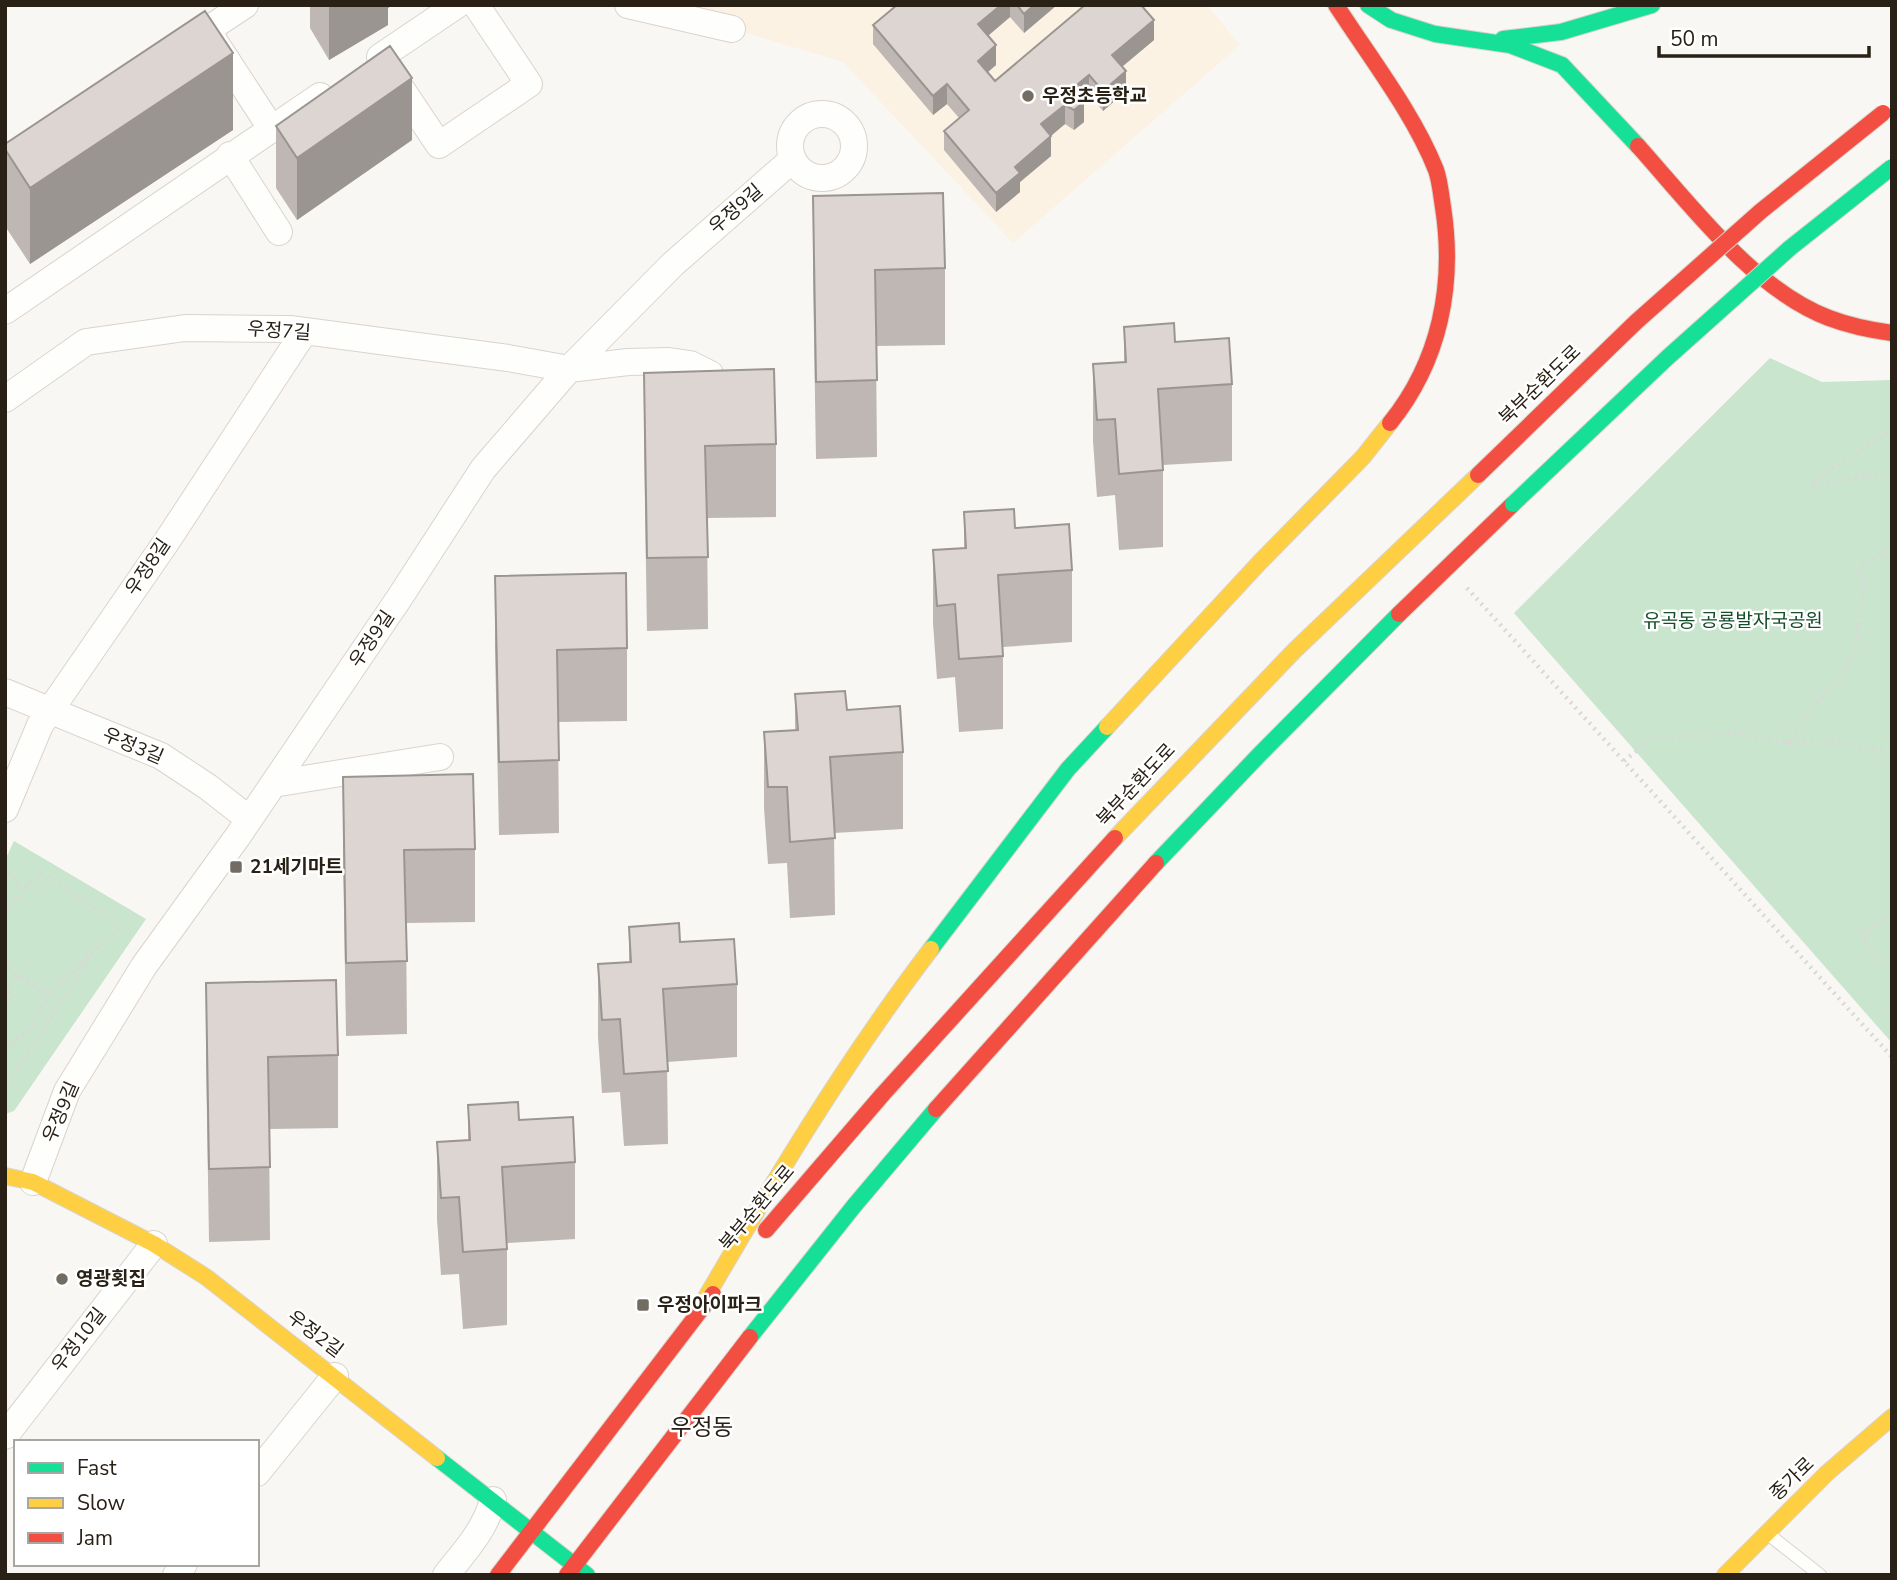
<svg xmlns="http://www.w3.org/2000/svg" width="1897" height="1580" font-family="'Nunito Sans','Noto Sans KR',sans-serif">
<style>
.built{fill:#fbf2e3}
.green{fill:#c9e5cd}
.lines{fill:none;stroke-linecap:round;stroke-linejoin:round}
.lane-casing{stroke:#d9d4cc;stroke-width:14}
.street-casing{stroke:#d9d4cc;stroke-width:28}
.fast-casing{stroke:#d9d4cc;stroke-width:18}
.slow-casing{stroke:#d9d4cc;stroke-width:18}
.jam-casing{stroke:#d9d4cc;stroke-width:18}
.path{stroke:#dad8d7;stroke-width:4.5;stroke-dasharray:2 5;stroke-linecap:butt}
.lane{stroke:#fefefd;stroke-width:12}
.street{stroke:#fefefd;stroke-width:26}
.fast{stroke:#16e098;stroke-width:16}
.slow{stroke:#ffcf43;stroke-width:16}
.jam{stroke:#f24e42;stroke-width:16}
.fast-bridge-casing{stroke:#d9d4cc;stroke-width:18;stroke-linecap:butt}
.jam-bridge-casing{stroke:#d9d4cc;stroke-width:18;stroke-linecap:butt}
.fast-bridge{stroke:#16e098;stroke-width:16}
.jam-bridge{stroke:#f24e42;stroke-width:16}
.wall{fill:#beb7b4}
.shaded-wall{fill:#9b9592}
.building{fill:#ddd5d1;stroke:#9b9592;stroke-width:2}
.poi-dot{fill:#726c63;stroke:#fff;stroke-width:2.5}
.labels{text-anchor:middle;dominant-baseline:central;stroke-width:5;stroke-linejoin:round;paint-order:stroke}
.poi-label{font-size:19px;font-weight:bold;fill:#292115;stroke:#fff;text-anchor:start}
.street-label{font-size:19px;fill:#292115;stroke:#fff}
.park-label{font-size:19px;fill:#144d29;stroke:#fff}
.quarter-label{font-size:23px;fill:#292115;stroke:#fff}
</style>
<rect width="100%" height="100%" fill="#f9f7f4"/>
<path class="built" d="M628 5H1207L1240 45 1013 243 843 62 732 29Z"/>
<path class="green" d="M1770 358 1822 382 1892 380V1043L1514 613Z
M14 841 146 919 14 1111 5 1114V860Z"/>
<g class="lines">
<g class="lane-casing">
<path id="lane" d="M1768 1534 1820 1575"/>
</g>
<g class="street-casing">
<path id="street" d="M245 5 207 30 271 128
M457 5 380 57 439 145 529 84 476 5
M628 5 732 29
M790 146a32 32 0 1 1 64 0a32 32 0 1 1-64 0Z
M230 155 279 232
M5 311 320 96
M5 399 86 342 185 328 290 329 508 358 569 369 628 362 669 361 690 364 710 374
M5 692 161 756 208 787 249 819
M273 784 440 757
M5 809 40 725 167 541 304 332
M33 1182 67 1091 144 966 238 836 400 597 483 469 569 369 673 264 793 159
M5 1436 154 1244
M257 1473 335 1376
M176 1575 184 1564
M446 1575C465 1551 485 1530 493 1500"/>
</g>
<g class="fast-casing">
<path id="fast" d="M1368 5 1391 20 1435 34 1510 45 1562 65 1638 146
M1503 39 1561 32 1652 5
M1156 863 1260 754 1399 614
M931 949 1068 769 1107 727
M750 1337 854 1206 936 1109
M437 1458 587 1575"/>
</g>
<g class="slow-casing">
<path id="slow" d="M1107 727 1260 562 1363 457 1390 423
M1115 838 1294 651 1478 475
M5 1176 33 1182 154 1244 206 1277 437 1458
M698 1311C770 1187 844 1063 931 949
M1725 1575 1827 1473 1892 1417"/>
</g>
<g class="jam-casing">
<path id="jam" d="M1336 5C1369 56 1414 114 1436 170 1440 181 1441 195 1443 207 1455 285 1440 361 1390 423
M1638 146C1691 205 1753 289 1829 318 1850 326 1870 330 1892 333
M1399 614 1513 504
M936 1109 1156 863
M766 1230 883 1094 1115 838
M498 1575 713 1294
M567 1575 750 1337"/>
</g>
<path class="path" d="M1892 429 1813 481 1814 485 1892 472
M1467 588 1892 1057
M1787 742 1818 700 1839 679 1850 659 1856 643 1864 580 1857 571 1892 546
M1624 761 1652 738 1736 733 1786 743 1832 741 1882 751
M5 867 12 873 21 890
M5 915 21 890 43 873 120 926 49 994 17 975 5 960
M1892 924 1889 914 1863 936 1870 950 1879 961H1892
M1859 931 1863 936
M9 989 17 975
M5 991 9 989V1001L5 1007
M5 1043 9 1045 33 1026 49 994
M5 1054 9 1045
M5 1088 89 958"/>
<use href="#lane" class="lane"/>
<use href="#street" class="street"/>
<use href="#fast" class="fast"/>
<use href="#slow" class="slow"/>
<use href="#jam" class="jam"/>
<g class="fast-bridge-casing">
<path id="fast-bridge" d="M1513 504 1667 358 1790 248 1892 167"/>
</g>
<g class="jam-bridge-casing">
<path id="jam-bridge" d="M1478 475 1636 322 1761 211 1883 113"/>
</g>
<use href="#fast-bridge" class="fast-bridge"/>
<use href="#jam-bridge" class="jam-bridge"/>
</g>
<path class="wall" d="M310 5H392L388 8V25L329 60 310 28Z
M897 5H1057L1024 33 1010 17 988 36 996 65 987 72 995 81 1154 40 1122 67 1126 91 1103 111 1089 94 1082 100 1084 122 1074 130 1065 124 1051 136V156L1020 182V192L996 212 944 150V131L959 118 947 104 933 115 873 44V25Z
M276 126 412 140 297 220 276 188Z
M233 130 30 264 5 226V144Z
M813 196 945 268V345L876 346 877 457 816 459 813 273Z
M1124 327 1175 342 1232 384V461L1163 465V547L1119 550 1115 495 1097 497 1093 441V364L1124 362Z
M644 373 776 444V517L707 518 708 629 647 631 644 445Z
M964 512 1015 528 1072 570V642L1003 647V729L959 732 955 677 937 679 933 623V550L964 548Z
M495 576 627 648V721L558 722 559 833 499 835 495 649Z
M795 694 847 710 903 752V829L834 833 835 915 790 918 787 863 768 864 764 808V732L795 730Z
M343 777 475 849V922L406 923 407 1034 346 1036 343 850Z
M629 927 680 942 737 984V1057L667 1062 668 1144 624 1146 620 1092 602 1093 598 1037V964L629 962Z
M206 983 338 1055V1128L269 1129 270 1240 209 1242 206 1056Z
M468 1105 519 1120 575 1162V1239L507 1243V1325L463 1329 459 1274 441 1275 437 1219V1142L468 1140Z"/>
<path class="shaded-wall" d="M329 5H392L388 8V25L329 60Z
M1001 5H1010V17L978 44V24Z
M1034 5H1057L1024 33V14Z
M1154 20V40L1112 75V55Z
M996 45V65L978 81V61Z
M233 53V130L30 264V188Z
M1126 71V91L1103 111V91Z
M1089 75V94L1072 108V89Z
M412 78V140L297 220V158Z
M947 84V104L933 115V96Z
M1084 102V122L1074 130V110Z
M1065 105V124L1041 144V124Z
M1051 136V156L1020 182V192L996 212V193L1015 167Z"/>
<path class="building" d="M897 5H1001L978 24 996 45 978 61 995 81 1085 5H1141L1154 20 1112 55 1126 71 1103 91 1089 75 1072 89 1084 102 1074 110 1065 105 1041 124 1051 136 1015 167 1020 173 996 193 944 131 969 110 947 84 933 96 873 25Z
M1017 5H1034L1024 14Z
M205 11 233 53 30 188 5 149V144Z
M390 46 412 78 297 158 276 126Z
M943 193 945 268 875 270 877 380 816 382 813 196Z
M1174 323 1175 342 1229 338 1232 384 1158 389 1163 470 1119 474 1115 419 1097 420 1093 364 1126 362 1124 327Z
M774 369 776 444 705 446 708 557 647 558 644 373Z
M1014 509 1015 528 1069 524 1072 570 998 575 1003 656 959 659 955 604 937 606 933 550 966 548 964 512Z
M626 573 627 648 557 650 559 760 499 762 495 576Z
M845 691 847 710 900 706 903 752 830 757 835 838 790 842 787 787H768L764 732 798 730 795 694Z
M473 774 475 849 404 850 407 961 346 963 343 777Z
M679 923 680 942 734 939 737 984 663 989 668 1071 624 1074 620 1019 602 1020 598 964 631 962 629 927Z
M336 980 338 1055 268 1057 270 1167 209 1169 206 983Z
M518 1102 519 1120 573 1117 575 1162 502 1167 507 1249 463 1252 459 1197 441 1198 437 1142 470 1140 468 1105Z"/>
<g class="poi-dot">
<circle cx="1028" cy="96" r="7"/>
<rect x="229" y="860" width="14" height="14" rx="3.5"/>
<circle cx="62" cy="1279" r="7"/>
<rect x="636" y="1298" width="14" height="14" rx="3.5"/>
</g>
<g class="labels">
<g class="poi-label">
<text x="1042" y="96">우정초등학교</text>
<text x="250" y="867">21세기마트</text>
<text x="76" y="1279">영광횟집</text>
<text x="657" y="1305">우정아이파크</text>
</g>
<g class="street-label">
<text transform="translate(736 209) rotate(-41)">우정9길</text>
<text transform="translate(279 331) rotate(4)">우정7길</text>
<text transform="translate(1540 385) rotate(-44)">북부순환도로</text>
<text transform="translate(148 567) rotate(-56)">우정8길</text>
<text transform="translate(372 639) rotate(-56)">우정9길</text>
<text transform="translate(133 746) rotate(23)">우정3길</text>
<text transform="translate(1136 785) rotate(-47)">북부순환도로</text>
<text transform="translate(61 1112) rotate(-67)">우정9길</text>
<text transform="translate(757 1208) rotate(-50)">북부순환도로</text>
<text transform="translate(315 1334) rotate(37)">우정2길</text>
<text transform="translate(79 1340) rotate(-52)">우정10길</text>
<text transform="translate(1792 1479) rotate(-44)">종가로</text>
</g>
<g class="park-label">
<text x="1733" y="621">유곡동 공룡발자국공원</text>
</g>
<g class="quarter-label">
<text x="702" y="1427">우정동</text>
</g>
</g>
<rect width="1897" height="1580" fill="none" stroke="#292115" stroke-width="14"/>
<rect x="14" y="1440" width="245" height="126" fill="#ffffff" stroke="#a9a6a1" stroke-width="2"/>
<rect x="28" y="1463" width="35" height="10" fill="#16e098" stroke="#a9a6a1" stroke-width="2"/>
<text x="77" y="1475" font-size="21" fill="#292115">Fast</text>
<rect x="28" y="1498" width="35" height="10" fill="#ffcf43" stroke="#a9a6a1" stroke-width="2"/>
<text x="77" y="1510" font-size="21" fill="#292115">Slow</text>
<rect x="28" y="1533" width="35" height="10" fill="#f24e42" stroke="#a9a6a1" stroke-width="2"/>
<text x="77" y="1545" font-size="21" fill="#292115">Jam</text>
<path d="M1659 46v10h210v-10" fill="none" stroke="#292115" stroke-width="3.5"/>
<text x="1670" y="46" font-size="21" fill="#292115" stroke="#ffffff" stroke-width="5" paint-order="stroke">50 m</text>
</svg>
